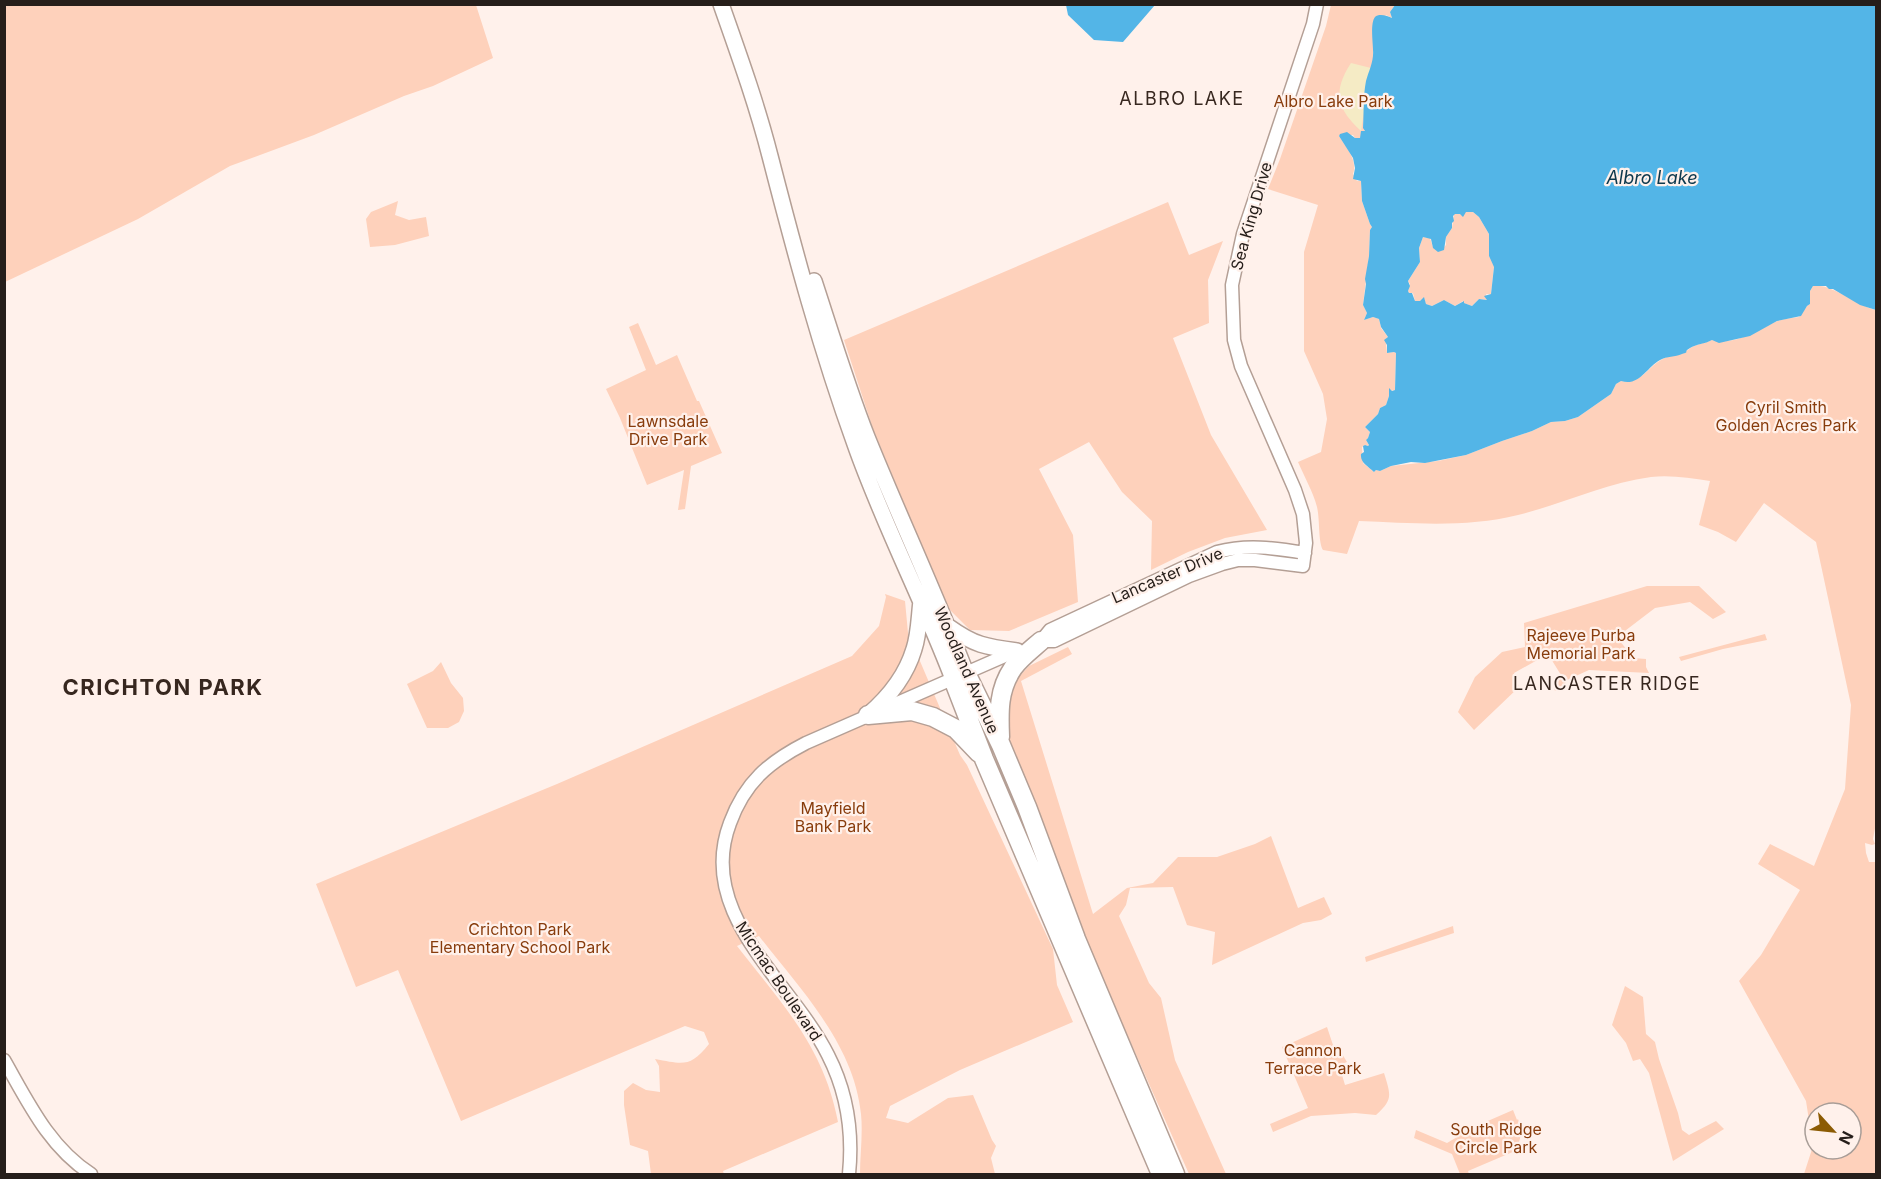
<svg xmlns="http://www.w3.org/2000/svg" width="1881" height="1179" font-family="Inter,sans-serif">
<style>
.green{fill:#fed1bb;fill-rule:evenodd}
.sand{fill:#f5ebc5}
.water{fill:#53b5e7;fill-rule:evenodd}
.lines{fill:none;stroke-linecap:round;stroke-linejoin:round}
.tertiary-casing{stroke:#b49f95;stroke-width:15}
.primary-casing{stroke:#b49f95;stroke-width:18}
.motorway-casing{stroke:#b49f95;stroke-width:21}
.tertiary{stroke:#fff;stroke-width:12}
.primary{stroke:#fff;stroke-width:15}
.motorway{stroke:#fff;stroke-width:18}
.labels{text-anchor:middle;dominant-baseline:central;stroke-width:4.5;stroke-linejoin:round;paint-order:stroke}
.park-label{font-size:16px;fill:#883c0c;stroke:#fff1eb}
.street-label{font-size:16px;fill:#261e1a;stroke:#fff1eb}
.neighbourhood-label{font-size:18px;letter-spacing:1.5px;fill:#37271f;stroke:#fff1eb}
.water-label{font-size:18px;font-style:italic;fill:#0d384d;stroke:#fff1eb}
.district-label{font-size:22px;font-weight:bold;letter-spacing:1.5px;fill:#37271f;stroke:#fff1eb}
</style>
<rect width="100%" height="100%" fill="#fff1eb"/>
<path class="green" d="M4 5H476L493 58 433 86 404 96 314 135 230 166 138 219 5 282Z
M1331 5H1395L1390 12 1392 18 1386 15 1373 28V62L1366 96 1363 127 1365 130 1360 138H1355L1353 135H1339V136C1346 147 1358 160 1353 174L1357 181H1361L1362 201 1370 224 1372 227 1370 230 1369 256 1363 305 1367 313 1364 320 1373 317 1379 319 1381 328 1388 337 1386 343 1387 353 1394 352 1396 353 1395 390 1389 391V396L1386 405 1380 408 1378 414 1365 427 1370 432 1368 438 1366 440 1369 445 1368 446 1365 445 1362 447 1363 463 1374 472 1376 470 1380 471 1391 466 1438 461 1466 455 1502 441 1532 431 1551 422 1565 421 1578 417 1611 394 1616 384 1621 381C1639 386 1648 367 1661 360 1669 355 1679 353 1688 350 1694 344 1704 344 1712 340 1734 346 1756 331 1775 322 1782 319 1791 318 1799 317L1807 306 1810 304V291L1813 286C1832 283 1855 305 1876 310V823L1873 839 1875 844 1872 845 1865 843 1866 853 1869 862H1876V1174H1804L1813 1146 1806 1101 1739 981 1761 955 1800 890 1758 864 1770 844 1814 866 1845 789 1851 705 1816 542 1764 503 1736 542 1718 532 1699 525 1710 481C1690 478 1671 475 1651 477 1605 483 1563 504 1518 515 1466 528 1412 523 1359 521L1347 554 1323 550C1318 542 1320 519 1317 507 1313 492 1304 476 1298 462L1321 452 1327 419 1323 394 1304 351V252L1318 205 1268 189 1280 159 1326 26ZM1815 1113H1851V1149H1815Z
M398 201 395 215 409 220 426 217 429 236 395 245 370 247 366 219 371 212Z
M1168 202 1189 255 1223 241 1208 280 1209 323 1173 338 1211 435 1267 530 1225 538 1188 552 1151 570 1152 521 1122 492 1089 442 1039 469 1073 535 1078 602 1009 631 970 630 949 609 938 585 873 429 844 340Z
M1466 212H1473L1479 217 1489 234V256L1494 266 1491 294H1486L1488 300 1479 299 1472 306 1464 303 1463 301 1455 306 1444 300 1432 306 1426 304 1424 298 1420 301H1415L1413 293H1409L1408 291 1410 284 1408 281 1420 262 1419 248 1423 237 1430 238 1433 247 1440 251 1446 245V237L1452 228 1454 214Z
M638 323 656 365 677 355 697 401H699L722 453 691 466 685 509 678 510 684 470 647 485 620 418 606 389 646 370 629 327Z
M1647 586H1699L1726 612 1713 619 1690 602 1655 608 1617 637 1633 658 1646 659V667L1649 673 1589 670 1567 680 1561 692 1554 690 1561 675 1548 654 1514 673 1519 687 1474 730 1458 712 1475 677 1502 652 1525 647 1524 623Z
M885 594 905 601 908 633 960 755 967 765 1053 949 1057 985 1073 1022 960 1070 890 1106 886 1118 908 1123 948 1098 973 1095 992 1140 996 1146 991 1158 995 1174H860C860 1155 863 1134 861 1114 854 1044 800 989 759 936L737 946C782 1004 824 1047 838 1122L723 1171 724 1174H651L648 1151 630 1145 624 1105V1091L633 1083 646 1090 660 1092 659 1066 655 1059C683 1064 690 1068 709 1044L704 1032 685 1026 461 1121 398 970 356 987 316 884 557 784 852 656 879 626 886 597Z
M1765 634 1767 640 1723 649 1681 661 1679 657Z
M1068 647 1072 654 1021 681 1093 914 1127 888 1153 883 1178 857H1217L1255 844 1271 836 1298 908 1324 897 1332 914 1321 920 1303 923 1212 965 1215 932 1187 925 1173 887 1130 888 1126 905 1119 916 1149 983 1161 998 1175 1060 1226 1174H1189L1075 917 1051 854 1006 733 1005 692 1029 666Z
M441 662 451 683 463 698 464 711 459 722 448 728H427L407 684 433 671Z
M1453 926 1454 933 1366 962 1365 957Z
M1625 986 1643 997 1646 1034 1655 1042 1659 1059 1678 1113 1682 1130 1689 1135 1716 1121 1724 1129 1673 1161 1649 1073 1640 1059 1633 1061 1626 1043 1612 1025Z
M1327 1027 1335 1051 1342 1054 1347 1062 1339 1065 1345 1085 1384 1073C1391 1096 1393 1099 1376 1115L1355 1113 1311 1116 1273 1132 1270 1124 1308 1108 1282 1047Z
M1513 1110 1517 1120 1518 1119C1523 1132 1521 1139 1515 1151L1468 1171 1469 1174H1460L1452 1154 1414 1138 1416 1130 1447 1143 1474 1127Z"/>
<path class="sand" d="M1351 63 1371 68 1361 131C1337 109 1332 92 1351 63Z"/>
<path class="water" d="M1066 5V4L1155 5 1123 42 1094 40 1068 15Z
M1395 5H1876V310L1860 305 1833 289H1829L1826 286H1813L1810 291V304L1807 306 1801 316 1777 321 1750 336 1719 343 1712 340C1705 344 1696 344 1690 348 1682 353 1691 351 1682 354 1675 357 1667 356 1660 360 1647 367 1639 387 1621 381L1616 384 1611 394 1578 417 1565 421 1551 422 1532 431 1502 441 1466 455 1425 463 1411 462 1391 466 1380 471 1376 470 1374 472C1368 466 1360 463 1361 454L1364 452 1363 446 1365 445 1368 446 1369 445 1366 440 1368 438 1370 432 1365 427 1378 414 1380 408 1386 405 1389 396V388L1392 391 1395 390 1396 353 1394 352 1387 353V345L1384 340 1388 337 1381 327 1379 319 1373 317 1364 320 1367 313 1363 305 1366 284 1365 279 1369 256 1370 230 1372 227 1370 224 1362 201 1361 181 1353 179 1355 168 1353 158 1339 136 1340 134 1347 132 1355 138H1360L1361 131H1365L1363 128C1364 112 1363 96 1366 81 1369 70 1374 61 1373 50 1373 43 1370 23 1375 17 1379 13 1388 16 1392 18L1390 12ZM1466 212H1473L1479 217 1489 234V256L1494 267 1491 294 1484 296 1487 300 1479 299 1472 306 1464 303V301L1455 306 1444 300 1432 306 1426 304 1424 297 1420 301H1415L1412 293H1409L1408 291 1410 286 1408 281 1420 262 1419 248 1423 237 1431 239 1433 248 1438 252 1444 250 1446 237 1452 228V223L1454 221 1453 216 1455 214H1460L1463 217Z"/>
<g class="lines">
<g class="tertiary-casing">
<path id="tertiary" d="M1041 641 1050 630 1217 552C1247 544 1274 548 1305 553
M1035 643 1041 641H1054L1189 576 1222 564 1238 560H1255L1303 566 1306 543 1303 514 1295 490 1241 366 1234 340 1232 285 1243 234 1313 24 1317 4
M4 1060C28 1102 49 1147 91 1174
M849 1174C853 1134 847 1092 828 1055 792 982 695 915 730 823 745 782 769 762 806 743L1016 651"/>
</g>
<g class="primary-casing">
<path id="primary" d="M721 4C739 55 757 105 770 156 795 253 821 350 855 444 883 524 923 600 953 679
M814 281C831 333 847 386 867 437 899 516 935 593 966 673
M949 627C974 645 986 647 1017 651
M868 715C889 697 906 676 914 649 919 634 919 617 921 601"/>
</g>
<g class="motorway-casing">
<path id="motorway" d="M966 673 1001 745 1027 807 1076 939 1175 1174
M953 679 984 759 1161 1174
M868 715 912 711 933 717 956 729 979 753
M1000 737C999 712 998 690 1013 668 1020 658 1032 649 1041 641"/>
</g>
<use href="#tertiary" class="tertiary"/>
<use href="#primary" class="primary"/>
<use href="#motorway" class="motorway"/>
</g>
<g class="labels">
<g class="park-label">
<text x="1333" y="101">Albro Lake Park</text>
<text x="1786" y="407">Cyril Smith<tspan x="1786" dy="18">Golden Acres Park</tspan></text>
<text x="668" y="421">Lawnsdale<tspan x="668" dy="18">Drive Park</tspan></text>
<text x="1581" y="635">Rajeeve Purba<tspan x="1581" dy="18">Memorial Park</tspan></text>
<text x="833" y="808">Mayfield<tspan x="833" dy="18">Bank Park</tspan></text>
<text x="520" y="929">Crichton Park<tspan x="520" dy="18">Elementary School Park</tspan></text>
<text x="1313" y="1050">Cannon<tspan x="1313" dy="18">Terrace Park</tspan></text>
<text x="1496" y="1129">South Ridge<tspan x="1496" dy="18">Circle Park</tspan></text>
</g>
<g class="street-label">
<text transform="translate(1251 216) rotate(-74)">Sea King Drive</text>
<text transform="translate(1167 575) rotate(-23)">Lancaster Drive</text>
<text transform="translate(967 670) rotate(66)">Woodland Avenue</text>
<text transform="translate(779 981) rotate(56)">Micmac Boulevard</text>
</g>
<g class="neighbourhood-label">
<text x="1182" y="98">ALBRO LAKE</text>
<text x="1607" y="683">LANCASTER RIDGE</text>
</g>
<g class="water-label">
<text x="1652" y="177">Albro Lake</text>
</g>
<g class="district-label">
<text x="163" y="687">CRICHTON PARK</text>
</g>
</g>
<rect width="1881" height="1179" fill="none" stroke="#261e1a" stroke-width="12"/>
<g transform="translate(1833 1131) rotate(117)"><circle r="28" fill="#fff1eb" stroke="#a89d97" stroke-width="1.5"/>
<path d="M0-4.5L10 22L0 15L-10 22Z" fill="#8c5b03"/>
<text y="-9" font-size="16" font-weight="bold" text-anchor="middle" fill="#261e1a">N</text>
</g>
</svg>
